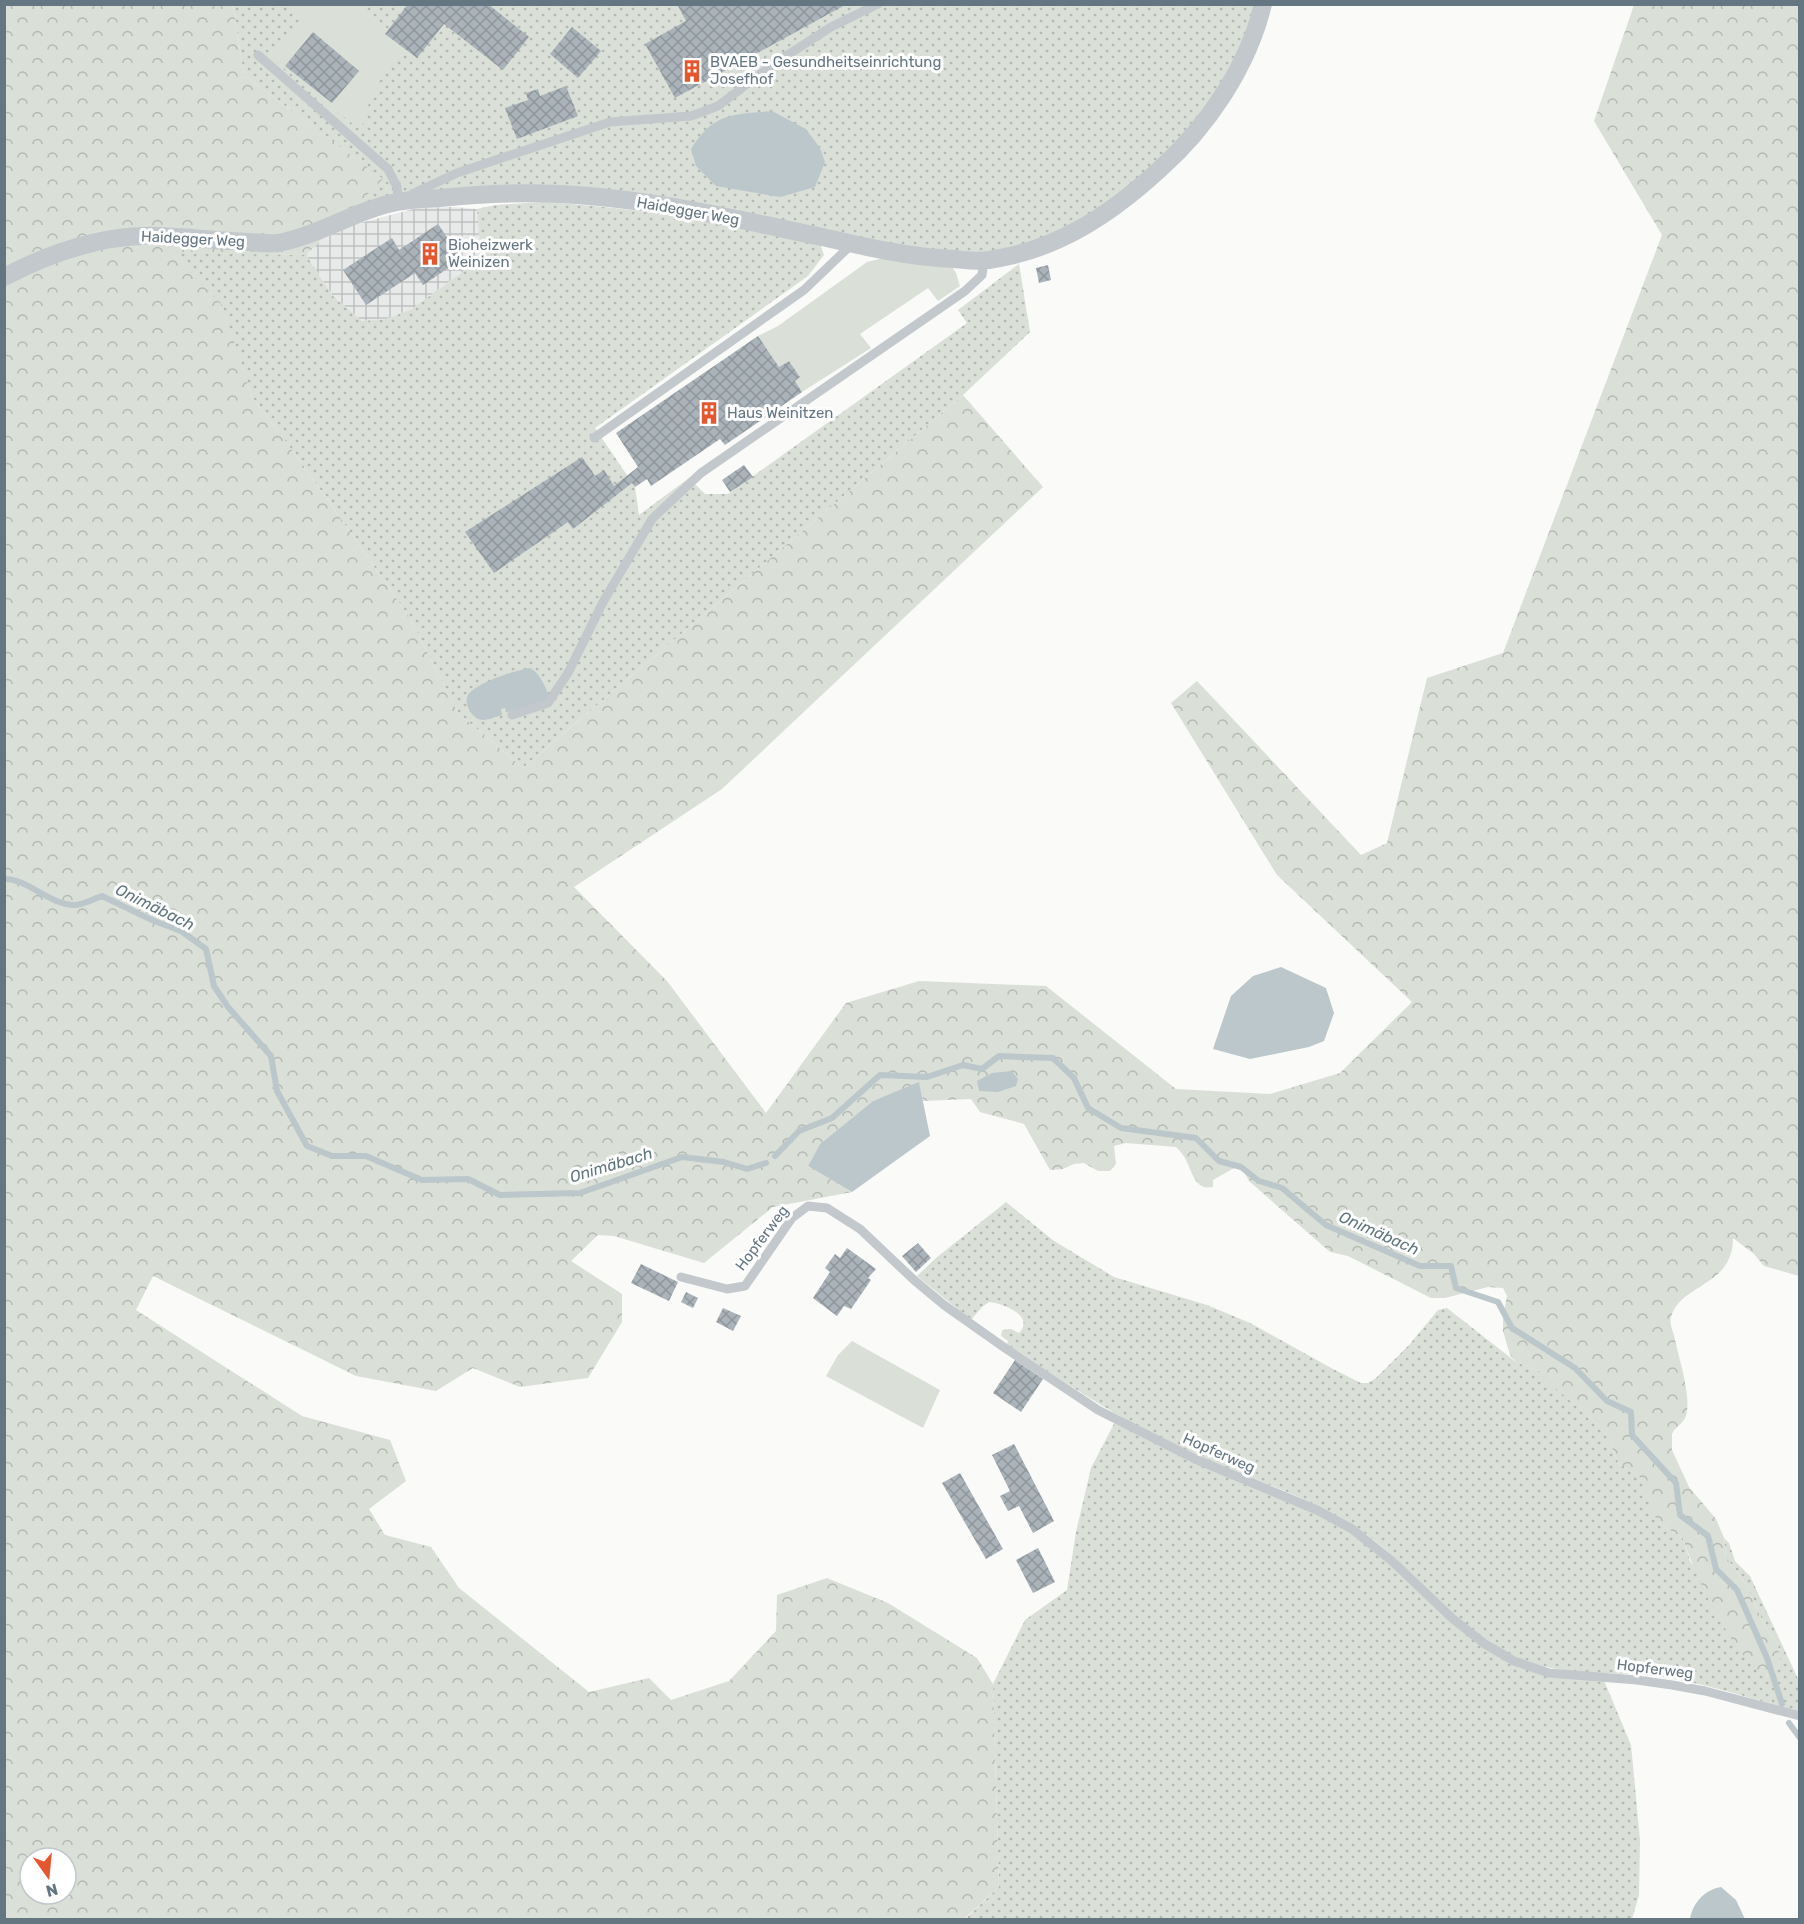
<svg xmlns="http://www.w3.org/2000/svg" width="1804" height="1924" font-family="Rubik,sans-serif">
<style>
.industrial{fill:url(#industrial-grid)}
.grass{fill:url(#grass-dots)}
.forest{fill:url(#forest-crowns);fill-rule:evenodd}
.garden{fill:#dadfd7}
.water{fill:#bbc7cb}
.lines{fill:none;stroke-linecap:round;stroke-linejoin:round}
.stream{stroke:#bbc7cb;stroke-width:6}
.building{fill:url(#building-cross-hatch)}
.service{stroke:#c3c8cc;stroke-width:9}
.minor{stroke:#c3c8cc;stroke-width:18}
.labels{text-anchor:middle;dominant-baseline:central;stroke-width:6;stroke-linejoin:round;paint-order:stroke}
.poi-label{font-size:15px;fill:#657683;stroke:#fff;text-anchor:start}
.street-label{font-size:15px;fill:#657683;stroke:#fff}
.water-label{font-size:16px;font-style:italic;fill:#60757c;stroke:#fff}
</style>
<defs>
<pattern id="industrial-grid" width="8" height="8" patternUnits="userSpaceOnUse" patternTransform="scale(1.5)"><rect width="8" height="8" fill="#e8e9e9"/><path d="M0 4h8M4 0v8" fill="none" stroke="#c0c1c2"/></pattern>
<pattern id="grass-dots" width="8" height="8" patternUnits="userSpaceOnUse" patternTransform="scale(1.5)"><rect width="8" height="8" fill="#dadfd7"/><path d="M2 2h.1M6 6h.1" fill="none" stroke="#b4b9b4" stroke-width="1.8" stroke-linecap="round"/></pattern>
<pattern id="forest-crowns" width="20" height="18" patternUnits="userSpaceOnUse" patternTransform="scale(1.5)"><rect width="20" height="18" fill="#dadfd7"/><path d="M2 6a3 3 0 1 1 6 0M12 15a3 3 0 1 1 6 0" fill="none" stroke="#b4b9b4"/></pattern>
<pattern id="building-cross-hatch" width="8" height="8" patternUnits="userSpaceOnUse" patternTransform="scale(1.5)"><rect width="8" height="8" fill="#aab3b9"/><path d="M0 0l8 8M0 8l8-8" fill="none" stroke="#8e969c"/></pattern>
</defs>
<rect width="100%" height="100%" fill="#fafaf8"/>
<path class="industrial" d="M453 207 477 209 481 258 412 309 386 319 362 321 333 296 306 255 330 231 417 208Z"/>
<path class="grass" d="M233 5H1263L1208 117 1103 216 984 261 615 198 398 201 337 223 382 179 244 75Z
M543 202C637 208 729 222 820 243L824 255 808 276 595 428 635 487 639 515 689 478 705 494H728L967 323 958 310 1019 264 1030 332 963 395 523 768 458 713 410 618 301 462 252 397 221 305 170 252 306 255 333 296 362 321 386 319 412 309 481 258 477 209 495 205Z
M1006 1202 1054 1241 1114 1277 1207 1305 1250 1323 1333 1369 1361 1383H1368L1376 1378 1409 1345 1438 1310 1447 1308 1516 1362 1539 1371 1548 1381 1589 1417 1607 1436 1619 1464 1640 1477 1660 1524 1683 1538 1690 1561 1767 1677 1780 1665 1778 1644 1765 1626 1745 1583 1726 1557 1724 1538 1729 1543 1735 1561 1750 1576 1799 1681V1712C1752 1699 1703 1682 1654 1676 1608 1671 1560 1677 1516 1657 1454 1630 1412 1563 1355 1527 1307 1496 1251 1479 1198 1456 1130 1426 1069 1386 1007 1344L1008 1341 1001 1336 1002 1330 1011 1329 1019 1333C1036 1315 1001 1303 989 1302L982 1307 971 1320 917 1276 936 1258Z
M1116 1420 1341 1523 1470 1632 1537 1670 1603 1678 1631 1745 1640 1840 1639 1895 1632 1919 964 1920 999 1887 993 1684 1025 1620 1067 1590 1076 1532 1091 1468Z"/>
<path class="forest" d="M5 5H233L244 75 383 179 306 255 171 253 222 305 252 397 301 462 410 618 458 713 523 768 963 395 1043 487 722 789 574 887 667 981 766 1113 846 1003 919 981 1046 986 1176 1089 1270 1094 1340 1073 1412 1002 1277 875 1171 703 1197 681 1361 855 1387 843 1427 678 1503 653 1662 235 1594 121 1634 5H1799V1276L1764 1266 1754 1254 1733 1238C1733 1287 1681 1283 1671 1317 1669 1322 1672 1329 1674 1335 1678 1356 1692 1396 1686 1416 1683 1424 1675 1427 1672 1434V1450L1689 1487 1716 1519 1724 1538 1726 1557 1745 1583 1765 1626 1778 1644 1780 1665 1767 1677C1734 1658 1694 1575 1683 1538L1660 1524 1653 1513 1640 1477 1619 1464 1607 1436 1589 1417 1547 1381 1539 1371 1516 1362 1510 1355 1503 1331V1316L1507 1296 1503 1288 1488 1287 1445 1298H1431L1348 1256 1330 1252 1250 1182 1239 1165 1213 1180V1187C1194 1191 1192 1170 1185 1158 1183 1154 1179 1150 1176 1147L1126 1143 1114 1146 1116 1164 1110 1171H1098L1084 1163 1074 1164 1063 1169 1050 1170 1024 1124 980 1112 971 1099 923 1101 919 1083 873 1101 820 1144 808 1166 852 1192 773 1207 704 1263 614 1236 598 1235 571 1261 622 1294V1322L588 1378 520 1387 473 1368 436 1391 356 1376 153 1276 136 1310 302 1416 390 1440 406 1481 369 1509 385 1535 431 1547 459 1588 589 1692 649 1678 671 1700 729 1681 776 1631 777 1595 827 1578 888 1603 977 1658 993 1684 999 1887 964 1919 5 1920ZM30 1858H66V1894H30Z"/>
<path class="garden" d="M284 5H358L388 30 386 34 406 50 378 83 383 87 365 109 367 123 354 125 270 57 300 20 329 43Z
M883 258 951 265 956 273 960 286 938 301 928 288 860 334 871 348 802 392 795 381 800 377 789 361 779 367 758 336 778 326 867 262Z
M852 1341 940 1390 923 1428 826 1376 838 1355Z"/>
<path class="water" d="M772 111 806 129 820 148 825 162 815 187 780 197 716 186 696 166 691 149C714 112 733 115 772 111Z
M530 668C540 673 544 685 549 695L546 700 507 712 505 708 501 709 502 715C497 716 489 720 483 720 473 720 463 704 468 695 475 683 516 670 530 668Z
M1281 967 1326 988 1334 1013 1324 1041 1309 1047 1250 1059 1213 1049 1231 996 1253 976Z
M1012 1071 1018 1079 1016 1086 998 1092 979 1091 977 1081 992 1073Z
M919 1082 930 1136 852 1192 808 1166 820 1144 873 1101Z
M1721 1887 1736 1900 1745 1919H1690C1693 1903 1704 1890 1721 1887Z"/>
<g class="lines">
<path class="stream" d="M4 879C27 878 49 905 75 905 83 905 94 899 102 896L154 921 181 931 206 949 214 986 228 1007 271 1056 277 1091 307 1146 332 1156H366L422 1180 468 1179 500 1195 580 1193 682 1157 724 1162 747 1169 766 1163
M775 1156 799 1131 832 1118 880 1075 927 1077 963 1065 982 1069 999 1056 1053 1058 1074 1078 1088 1108 1121 1128 1196 1138 1219 1161 1241 1167 1259 1181 1282 1188 1326 1225 1420 1266H1451L1456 1288 1498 1302 1512 1328 1575 1368 1607 1401 1631 1412 1632 1435 1676 1483 1680 1515 1708 1536 1716 1569 1737 1590 1767 1658 1782 1704
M1789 1723 1800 1738"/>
</g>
<path class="building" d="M408 4H488L529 37 503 70 444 24 417 58 385 34Z
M677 4H847L675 98 645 44 686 21Z
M572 27 601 51 578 78 550 54Z
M313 32 359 71 332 103 285 66Z
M566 86 578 116 517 139 505 108 528 100 526 93 538 89 540 96Z
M438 224 462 259 423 285 415 273 366 305 343 270 392 238 399 250Z
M1048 265 1051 280 1039 283 1036 268Z
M758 336 779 367 789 361 800 377 795 381 802 392 725 445 720 439 651 486 647 479 635 487 632 483 573 529 568 522 494 573 465 532 582 457 595 476 604 470 614 486 638 467 616 433Z
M744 465 753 477 730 492 722 480Z
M918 1243 931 1258 916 1272 902 1256Z
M847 1248 876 1269 868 1278 871 1280 851 1309 844 1306 837 1316 813 1298 830 1272 825 1268 835 1254 840 1258Z
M641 1264 678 1282 669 1301 631 1283Z
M686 1292 698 1298 693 1308 681 1302Z
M723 1308 741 1316 733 1331 716 1322Z
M1015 1360 1043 1379 1021 1412 993 1393Z
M1014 1444 1054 1521 1033 1533 1019 1506 1008 1511 1000 1496 1010 1491 992 1455Z
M960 1473 1003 1549 986 1559 942 1483Z
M1038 1548 1055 1582 1033 1593 1016 1560Z"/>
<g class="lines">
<path class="service" d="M258 55 388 169 397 187 398 201 400 200
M412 194 457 173 610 122 691 116 718 106 772 65 831 27 878 4
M594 438 804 290 852 244
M512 715 548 703 568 673 603 602 652 519 701 473 965 291 982 275 984 261
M681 1277 727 1289 745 1286 792 1218 808 1206 827 1208 860 1229 914 1280 944 1305 1005 1348 1098 1410 1195 1459 1317 1510 1352 1529 1392 1561 1453 1619 1485 1644 1514 1661 1549 1673 1637 1680 1672 1685 1705 1691 1800 1716"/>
<path class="minor" d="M4 277C52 252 105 234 159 236 189 237 219 241 250 242 259 243 269 244 278 243 320 235 356 210 397 202 411 199 426 199 440 198 479 194 519 192 559 194 648 198 736 219 822 237 866 247 909 257 954 259 965 260 978 262 989 260 1057 250 1110 215 1160 169 1207 127 1248 67 1263 4"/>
</g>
<defs>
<g id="building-bare" transform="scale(1.8)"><path d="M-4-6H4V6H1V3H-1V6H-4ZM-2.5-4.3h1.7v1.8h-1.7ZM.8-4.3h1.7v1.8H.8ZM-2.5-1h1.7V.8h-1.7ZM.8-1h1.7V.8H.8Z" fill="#e4572e" stroke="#fff" stroke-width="2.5" paint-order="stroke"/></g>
</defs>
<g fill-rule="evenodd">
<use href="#building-bare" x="692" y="71"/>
<use href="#building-bare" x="430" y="254"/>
<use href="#building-bare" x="709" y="413"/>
</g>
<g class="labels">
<g class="poi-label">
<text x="710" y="62">BVAEB - Gesundheitseinrichtung<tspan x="710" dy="17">Josefhof</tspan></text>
<text x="448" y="245">Bioheizwerk<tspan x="448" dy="17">Weinizen</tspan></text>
<text x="727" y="413">Haus Weinitzen</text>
</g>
<g class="street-label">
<text transform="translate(688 211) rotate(10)">Haidegger Weg</text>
<text transform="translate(193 239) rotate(3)">Haidegger Weg</text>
<text transform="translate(762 1238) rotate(-53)">Hopferweg</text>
<text transform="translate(1219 1453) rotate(24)">Hopferweg</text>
<text transform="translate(1655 1669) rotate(7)">Hopferweg</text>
</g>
<g class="water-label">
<text transform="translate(155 907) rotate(26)">Onimäbach</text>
<text transform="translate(611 1165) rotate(-17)">Onimäbach</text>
<text transform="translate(1379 1233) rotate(24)">Onimäbach</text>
</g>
</g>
<rect width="1804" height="1924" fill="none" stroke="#657683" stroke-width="12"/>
<g transform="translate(48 1876) rotate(165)"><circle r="28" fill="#ffffff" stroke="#c1c8cd" stroke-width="1.5"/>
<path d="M0-4.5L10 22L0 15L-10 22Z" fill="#e4572e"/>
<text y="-9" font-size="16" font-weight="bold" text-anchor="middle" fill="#657683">N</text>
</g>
</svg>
